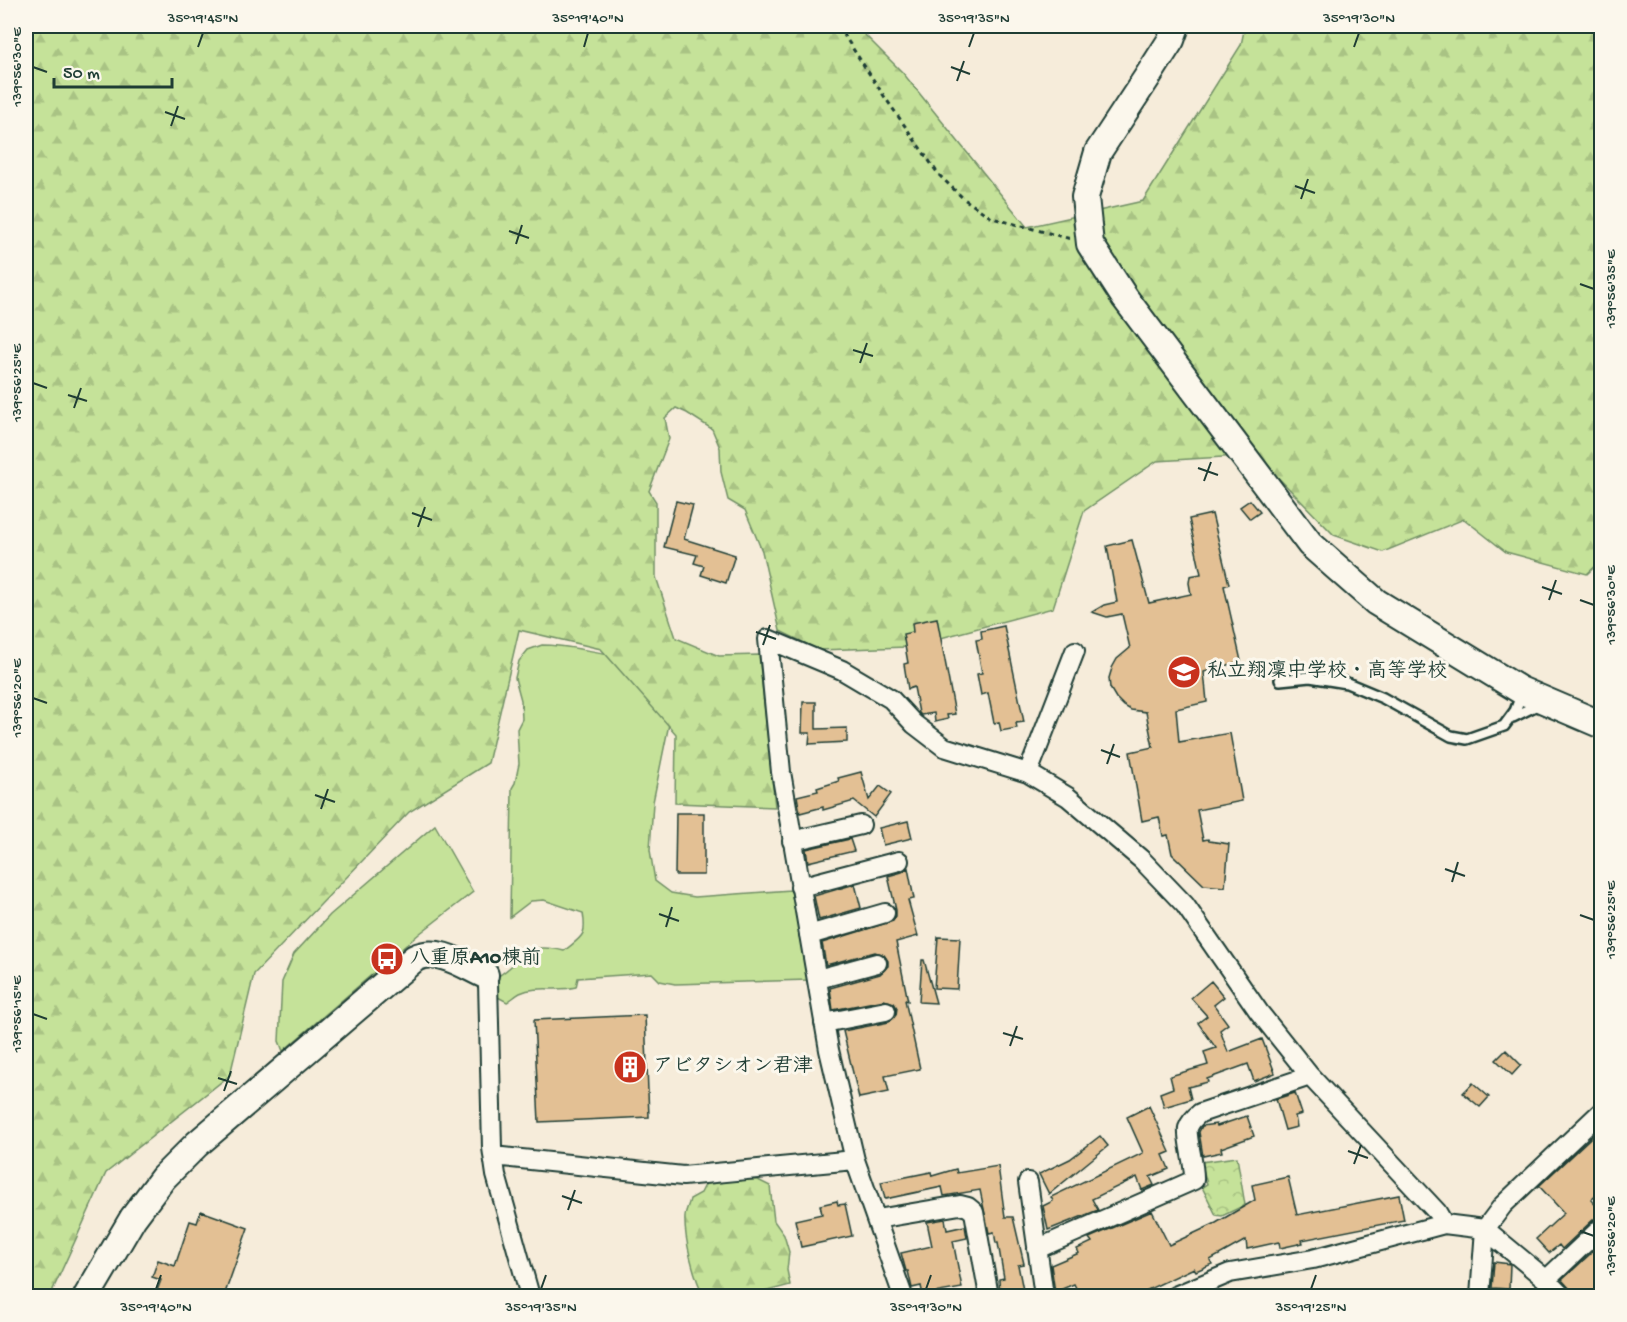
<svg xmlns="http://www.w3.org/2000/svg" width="1627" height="1322" font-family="'Gochi Hand','Klee One',sans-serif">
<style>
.grass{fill:#c5e299;stroke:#729066;stroke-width:1.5}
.forest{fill:url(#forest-firs);stroke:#729066;stroke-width:1.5}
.park{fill:url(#park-crowns);stroke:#729066;stroke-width:1.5}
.building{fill:#e3c094;stroke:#1f3d34;stroke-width:1.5}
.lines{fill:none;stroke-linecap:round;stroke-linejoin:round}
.lane-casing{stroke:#1f3d34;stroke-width:14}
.street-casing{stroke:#1f3d34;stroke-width:22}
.secondary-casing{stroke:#1f3d34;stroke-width:30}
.path{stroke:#1f3d34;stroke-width:3;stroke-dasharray:4.5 4.5;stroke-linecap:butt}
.lane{stroke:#fbf7ec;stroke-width:9}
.street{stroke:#fbf7ec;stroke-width:18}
.secondary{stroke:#fbf7ec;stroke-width:26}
.ticks{fill:none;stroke:#1f3d34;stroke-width:2}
.labels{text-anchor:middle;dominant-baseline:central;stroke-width:6;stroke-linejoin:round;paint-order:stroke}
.poi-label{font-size:20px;font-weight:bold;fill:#1f3d34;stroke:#fbf7ec;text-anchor:start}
.neatline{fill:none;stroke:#1f3d34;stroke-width:2}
.ticks-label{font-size:15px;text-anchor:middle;fill:#1f3d34}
</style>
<defs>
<pattern id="forest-firs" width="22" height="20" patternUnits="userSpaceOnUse" patternTransform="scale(1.5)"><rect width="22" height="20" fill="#c5e299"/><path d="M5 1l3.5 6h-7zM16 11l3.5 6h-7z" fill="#a9c384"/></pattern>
<pattern id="park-crowns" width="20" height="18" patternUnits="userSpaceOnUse" patternTransform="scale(1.5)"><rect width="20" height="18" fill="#c5e299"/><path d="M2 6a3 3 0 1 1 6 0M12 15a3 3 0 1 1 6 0" fill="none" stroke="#a9c384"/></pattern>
</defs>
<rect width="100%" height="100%" fill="#f6ecda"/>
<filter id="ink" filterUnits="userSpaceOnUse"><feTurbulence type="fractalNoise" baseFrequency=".0167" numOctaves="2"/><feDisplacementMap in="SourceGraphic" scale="12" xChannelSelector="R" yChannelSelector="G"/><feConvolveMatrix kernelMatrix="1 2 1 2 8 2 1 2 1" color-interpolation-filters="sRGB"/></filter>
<g filter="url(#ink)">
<path class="grass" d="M542 645C566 645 587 651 611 654L670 719 653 802 650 850 655 881 671 893 695 897 791 890 809 980 675 984 660 981 652 973 578 978 576 987C558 992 537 985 520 993 516 995 511 1000 507 1002L496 996 497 977C527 958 523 941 564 951 582 936 587 937 583 913L544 900 531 901 510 917 512 788 515 783 519 764 517 729 522 719 521 700 515 678 519 661 528 650Z
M435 825 473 892 419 934 283 1051 279 1041 282 982 294 954 330 915Z"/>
<path class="forest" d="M26 26H856L903 73 1027 227 1143 201 1241 45 1245 26H1601V561L1587 574 1506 552 1464 519 1383 552 1334 535 1256 455 1157 461 1084 511 1053 608 907 647 819 650 780 631 762 551 745 510 728 500 721 472 720 448 712 429 687 413 676 408 665 418 669 439 649 491 656 502V577L676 638 719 656 759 655 775 807 675 803 676 734 601 649 519 630 488 763 409 812 254 974 230 1075 106 1173 50 1296H26Z
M743 1179 758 1180 770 1186 774 1221 784 1235 789 1252 787 1270 790 1285 748 1296H704C694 1278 684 1238 685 1217 685 1211 689 1205 690 1199L701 1193 707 1181Z"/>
<path class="park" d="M1237 1157 1245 1205 1222 1216 1216 1215 1202 1187 1207 1184 1201 1162Z"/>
<path class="building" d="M1250 500 1260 512 1250 519 1240 507Z
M676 501 693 505 684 539 735 555 726 583 701 575 704 566 694 563 697 555 664 547Z
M1212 514 1229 584 1224 586 1241 661 1204 672 1207 702 1176 709 1179 742 1230 733 1242 801 1197 810 1203 840 1208 839 1209 841 1229 844 1225 887 1204 885 1172 854 1168 835 1163 836 1159 817 1142 821 1130 752 1153 747 1146 712 1131 710 1124 706 1116 698 1110 688 1109 678 1112 668 1117 659 1130 648 1122 614 1107 617 1092 612 1104 605 1117 602 1107 546 1132 540 1149 603 1191 594 1189 583 1190 576 1201 574 1189 519Z
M937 618 955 714 947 715 948 719 935 722 934 713 921 715 919 713 914 687 908 689 904 664 908 663 903 634 913 632 912 623Z
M1004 626 1024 722 1016 723 1017 728 1001 731 999 722 994 723 988 693 981 695 977 674 982 673 976 640 982 639 981 631Z
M803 702H816V729L847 728V742L809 744 810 733H802Z
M861 772 869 800 880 786 891 794 874 817 854 801 823 810V807L800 813 797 796 818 791 817 788 839 781 838 778Z
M676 813H704V875H675Z
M908 821 912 838 883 845 879 828Z
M850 839 854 851 808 862 806 849Z
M908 868 914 899 908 900 918 936 896 942 908 1001 905 1000 920 1069 885 1076 889 1092 859 1098 843 1031 889 1022 896 1015 897 1008 894 1003 884 1000 833 1010 830 988 880 974 888 966V961L884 955 875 952 826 965 822 943 893 921 896 916V910L888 876 902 872Z
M855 884 861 908 819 920 814 896Z
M938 937 960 938 957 989 934 988Z
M922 960H924L936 1003 919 1002Z
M1211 981 1224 997 1214 1005 1228 1024 1220 1030 1228 1052 1262 1039 1275 1073 1254 1081 1248 1064 1207 1079 1208 1082 1188 1087 1191 1099 1164 1107 1160 1093 1173 1088 1170 1076 1208 1065 1204 1052 1216 1048 1198 1023 1207 1016 1191 998Z
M645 1015 649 1117 539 1122 534 1020Z
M1506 1050 1521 1065 1512 1075 1496 1060Z
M1473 1083 1489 1097 1480 1107 1463 1093Z
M1295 1093 1302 1114 1295 1116 1297 1127 1285 1130 1276 1099Z
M1149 1106 1170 1152 1163 1155 1169 1169 1150 1177 1154 1185 1142 1190 1137 1177 1092 1199 1098 1210 1048 1230 1043 1206 1053 1201 1051 1197 1143 1153 1127 1117Z
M1247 1116 1254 1136 1221 1148 1222 1152 1203 1156 1199 1132 1202 1126 1216 1124 1217 1126Z
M1602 1127V1190L1591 1200 1602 1212V1216L1594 1219 1562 1249 1559 1245 1549 1253 1536 1239 1564 1213 1539 1186Z
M1100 1136 1108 1146 1049 1194 1039 1174 1070 1159Z
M998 1166 1005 1217H1013L1024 1264 1018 1265 1024 1295 1016 1296H1000L999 1279 1004 1278 998 1243H996L994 1232 989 1233 980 1190 944 1196 942 1187 885 1199 881 1182 931 1172 932 1176 956 1169 957 1173Z
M1288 1177 1297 1215 1399 1195 1404 1220 1302 1240 1303 1243 1280 1248 1279 1242 1247 1249 1246 1240 1210 1260 1212 1264 1196 1271 1194 1268 1147 1290 1150 1296H1080L1074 1284 1055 1292 1051 1265 1079 1253 1077 1249 1092 1242 1089 1238 1152 1211 1169 1245 1216 1223 1255 1200 1252 1185Z
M837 1201 838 1205 845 1204 852 1236 801 1247 795 1220 822 1214 820 1205Z
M201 1211 248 1228 224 1296H155L161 1280 152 1277 158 1260 175 1266 190 1221 197 1223Z
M945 1219 947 1230 965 1226 967 1238 953 1241 962 1288 923 1295 921 1286 912 1288 908 1271H906L901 1253 932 1246 927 1222Z
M1602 1243V1296H1573L1570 1289 1562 1280Z
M1494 1262 1510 1264 1509 1289 1492 1288Z"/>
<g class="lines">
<g class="lane-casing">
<path id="lane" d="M1280 680 1310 677 1347 683 1383 698 1451 736 1467 739 1504 726 1515 711 1520 698V692
M1513 717 1541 703"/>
</g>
<g class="street-casing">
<path id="street" d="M1028 773 1075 651
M792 841 861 825
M800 887 899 861
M809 935 885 913
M485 975 488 982 492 1148 496 1175 530 1296
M818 979 877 963
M824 1023 886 1011
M493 1156 683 1176 855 1160
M1028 1182 1044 1296
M877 1219 960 1205 968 1207 974 1212 989 1296
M1037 1249 1194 1180C1195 1165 1186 1138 1188 1128 1190 1122 1195 1117 1200 1113L1310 1076
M1546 1280 1602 1227
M903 1296 855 1160 829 1050 781 772 768 639 842 670 891 699 914 724 944 747 1028 773 1068 797 1142 860 1185 905 1259 1012 1310 1076 1437 1212 1444 1224
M1175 1296 1230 1273 1313 1259 1444 1224 1485 1229 1543 1277 1562 1296
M1480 1296 1485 1229 1503 1205 1602 1111"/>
</g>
<g class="secondary-casing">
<path id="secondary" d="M1176 26 1171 40 1148 76 1098 152 1085 197 1090 244 1125 298 1310 544 1376 602 1520 690 1602 725
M87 1296 133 1218 163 1178 197 1144 415 958C439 947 463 965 485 975"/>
</g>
<path class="path" d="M838 26 884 96 939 175 964 199 992 218 1071 239"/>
<use href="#lane" class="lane"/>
<use href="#street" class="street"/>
<use href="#secondary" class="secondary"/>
</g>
</g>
<path class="ticks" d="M198 47 203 33M584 47 588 33M969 47 974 33M1354 47 1359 33M33 67 47 72M951 67 970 74M957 81 964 61M165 112 185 119M171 126 178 106M1295 186 1315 193M1301 199 1308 179M509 231 529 238M516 244 522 225M1580 284 1594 289M853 350 873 356M860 363 867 343M33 383 47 388M68 395 87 401M74 408 81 388M1198 468 1218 475M1204 481 1211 462M412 513 432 520M418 527 425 507M1542 587 1562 594M1549 600 1556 580M1580 600 1594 605M756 632 776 639M763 645 770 625M33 698 47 703M1101 750 1120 757M1107 764 1114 744M315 795 335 802M321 809 328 789M1445 869 1465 876M1452 882 1458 862M659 914 679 921M1580 915 1594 920M666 927 672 907M33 1014 47 1019M1003 1033 1023 1039M1010 1046 1017 1026M218 1078 237 1084M224 1091 231 1071M1348 1151 1368 1158M1354 1164 1361 1145M562 1196 582 1203M568 1210 575 1190M1580 1231 1594 1236M156 1289 161 1275M541 1289 546 1275M926 1289 931 1275M1311 1289 1316 1275"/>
<defs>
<g id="school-disc" transform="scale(1.725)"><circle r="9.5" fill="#c8321e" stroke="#fbf7ec"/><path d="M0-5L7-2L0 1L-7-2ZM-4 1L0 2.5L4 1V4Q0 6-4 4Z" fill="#fff"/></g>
<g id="bus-disc" transform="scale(1.725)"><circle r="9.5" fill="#c8321e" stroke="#fbf7ec"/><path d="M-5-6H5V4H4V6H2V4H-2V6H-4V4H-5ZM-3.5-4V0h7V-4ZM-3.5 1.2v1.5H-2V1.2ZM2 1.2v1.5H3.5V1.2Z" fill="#fff"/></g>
<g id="building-disc" transform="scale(1.725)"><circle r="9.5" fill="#c8321e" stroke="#fbf7ec"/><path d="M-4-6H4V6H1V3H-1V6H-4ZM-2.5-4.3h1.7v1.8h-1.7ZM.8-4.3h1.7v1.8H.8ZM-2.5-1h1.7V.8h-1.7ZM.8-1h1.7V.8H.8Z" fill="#fff"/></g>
</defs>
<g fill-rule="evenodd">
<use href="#school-disc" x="1184" y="672"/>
<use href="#bus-disc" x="387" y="959"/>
<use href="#building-disc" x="630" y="1067"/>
</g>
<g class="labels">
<g class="poi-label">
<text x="1207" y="672">私立翔凜中学校・高等学校</text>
<text x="410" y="959">八重原A10棟前</text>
<text x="653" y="1067">アビタシオン君津</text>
</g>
</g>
<rect width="1627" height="1322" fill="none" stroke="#fbf7ec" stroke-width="66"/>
<path d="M54 78v9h118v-9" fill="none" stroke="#1f3d34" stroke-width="3"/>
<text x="63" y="78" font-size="18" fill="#1f3d34" stroke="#fbf7ec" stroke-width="4.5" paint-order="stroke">50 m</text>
<rect x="33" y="33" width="1561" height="1256" class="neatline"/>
<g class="ticks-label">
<text x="203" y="22">35°19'45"N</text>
<text x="588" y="22">35°19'40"N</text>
<text x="974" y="22">35°19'35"N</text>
<text x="1359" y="22">35°19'30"N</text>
<text transform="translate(16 67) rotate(-90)" y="5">139°56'30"E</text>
<text transform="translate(1610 289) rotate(-90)" y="5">139°56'35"E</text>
<text transform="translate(16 383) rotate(-90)" y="5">139°56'25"E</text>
<text transform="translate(1610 605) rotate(-90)" y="5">139°56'30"E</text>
<text transform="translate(16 698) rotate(-90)" y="5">139°56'20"E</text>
<text transform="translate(1610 920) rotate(-90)" y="5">139°56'25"E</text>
<text transform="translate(16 1014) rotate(-90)" y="5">139°56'15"E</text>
<text transform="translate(1610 1236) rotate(-90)" y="5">139°56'20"E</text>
<text x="156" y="1311">35°19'40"N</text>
<text x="541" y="1311">35°19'35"N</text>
<text x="926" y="1311">35°19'30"N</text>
<text x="1311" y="1311">35°19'25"N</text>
</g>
</svg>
